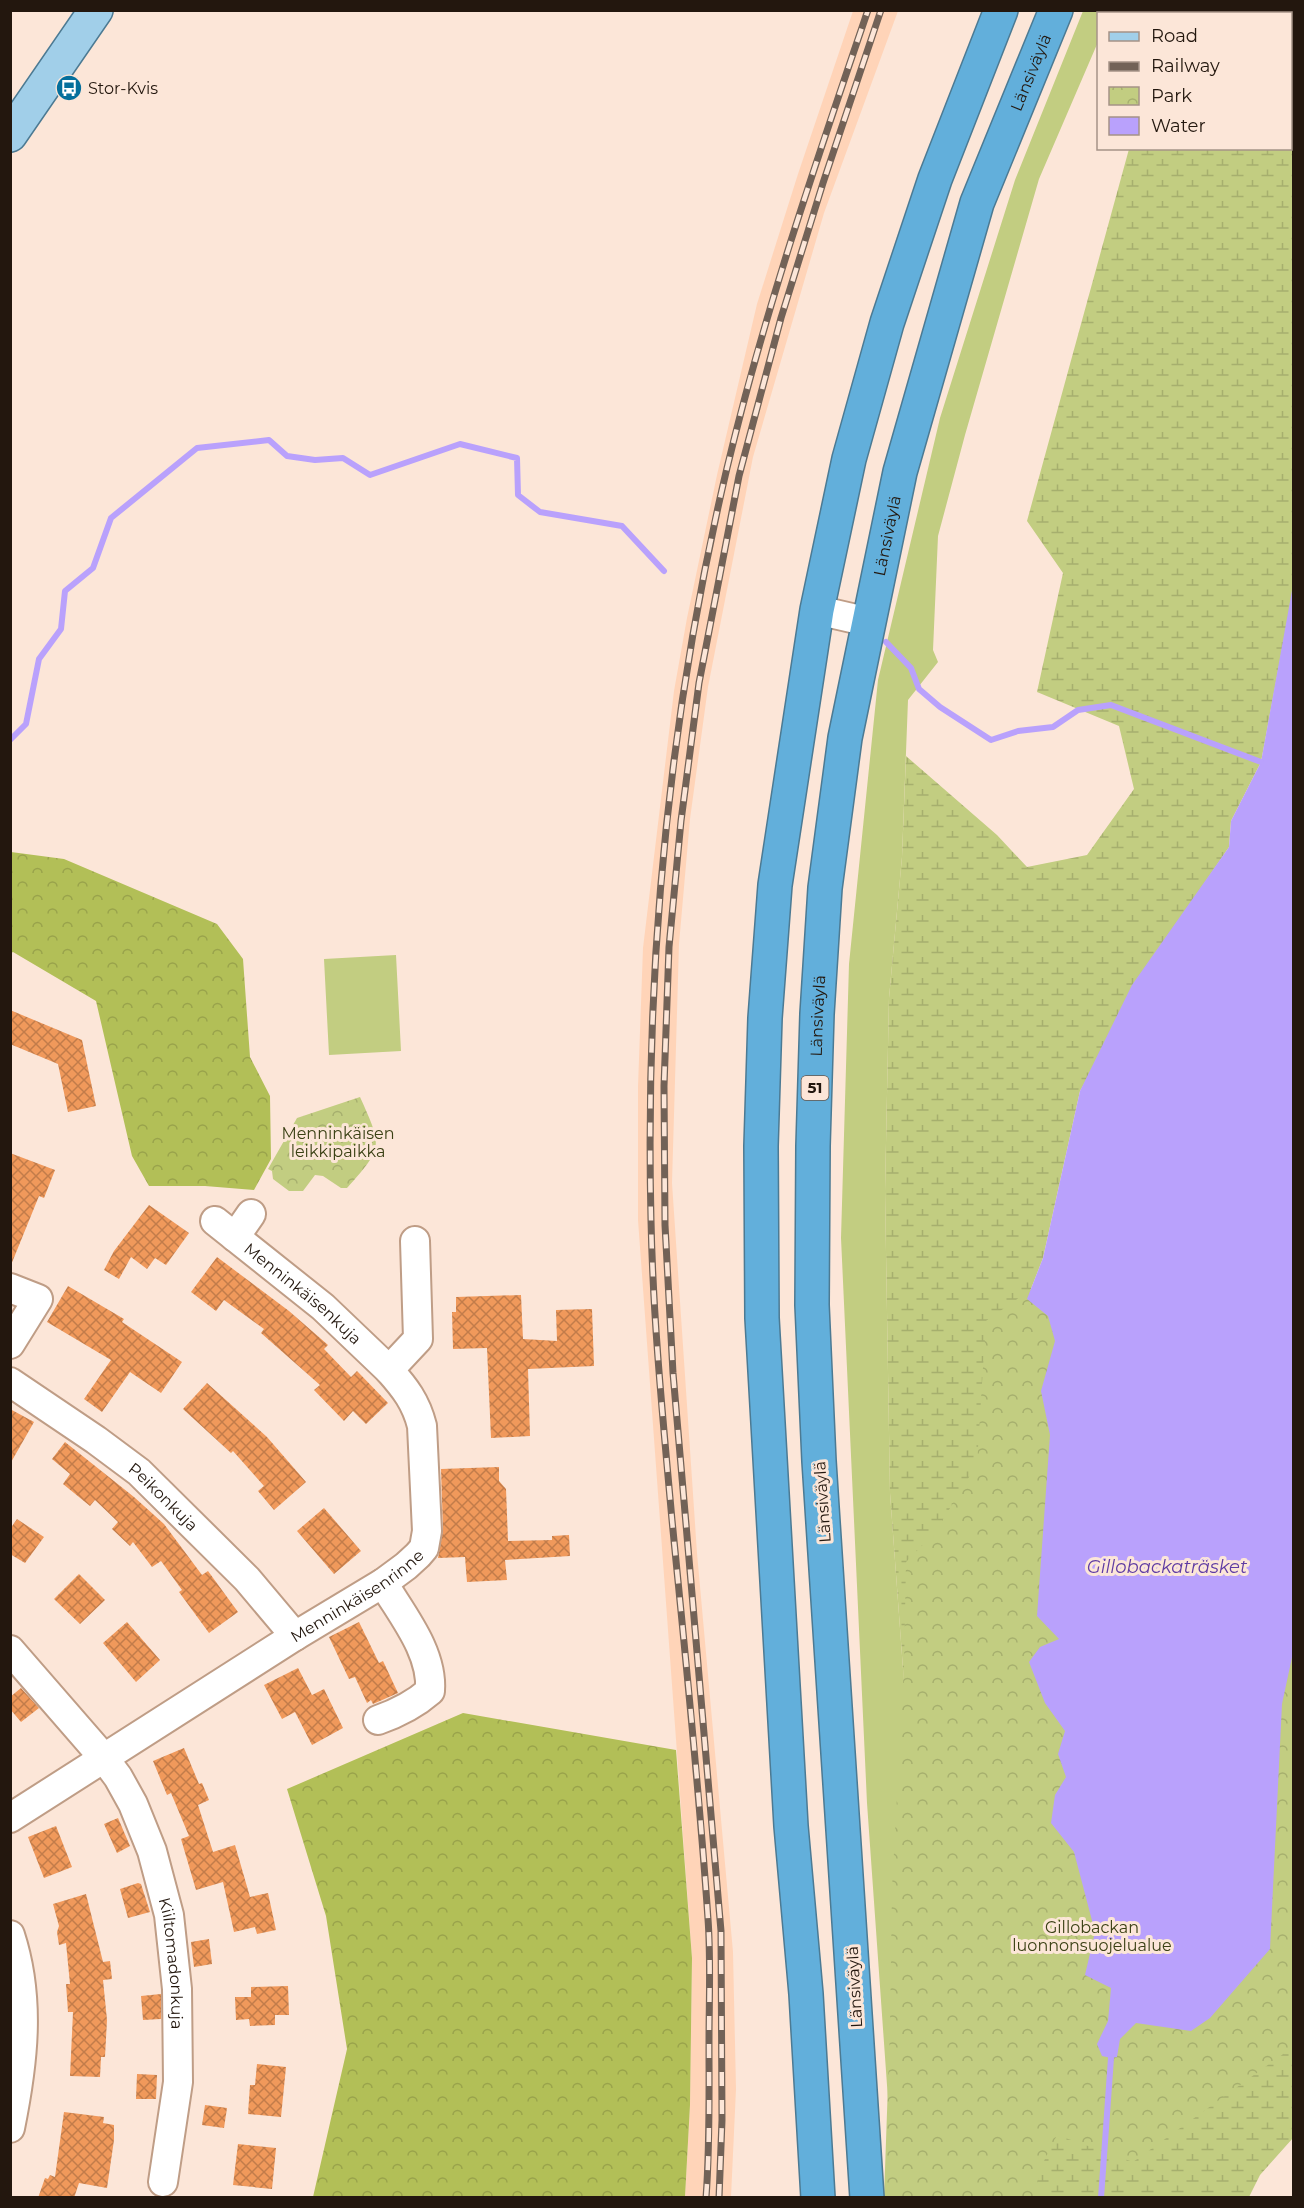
<svg xmlns="http://www.w3.org/2000/svg" width="1304" height="2208" viewBox="0 0 1304 2208" font-family="Montserrat,sans-serif">
<defs>
<pattern id="forest-crowns" width="20" height="18" patternUnits="userSpaceOnUse" patternTransform="scale(1.5)"><rect width="20" height="18" fill="#b2bf57"/><path d="M2 6a3 3 0 1 1 6 0M12 15a3 3 0 1 1 6 0" fill="none" stroke="#99a34b"/></pattern>
<pattern id="wetland-marsh" width="20" height="14" patternUnits="userSpaceOnUse" patternTransform="scale(1.5)"><rect width="20" height="14" fill="#c2cd81"/><path d="M1 5h8M5 5V1M11 12h8M15 12V8" fill="none" stroke="#a6af6e"/></pattern>
<pattern id="park-crowns" width="20" height="18" patternUnits="userSpaceOnUse" patternTransform="scale(1.5)"><rect width="20" height="18" fill="#c2cd81"/><path d="M2 6a3 3 0 1 1 6 0M12 15a3 3 0 1 1 6 0" fill="none" stroke="#a6af6e"/></pattern>
<pattern id="building-cross-hatch" width="8" height="8" patternUnits="userSpaceOnUse" patternTransform="scale(1.5)"><rect width="8" height="8" fill="#f0995b"/><path d="M0 0l8 8M0 8l8-8" fill="none" stroke="#c27c4a"/></pattern>
</defs>
<rect width="100%" height="100%" fill="#fce6d8"/>
<path fill="#ffd4b8" d="M853 11H898L824 213 753 457 708 687 690 819 679 944 672 1183 697 1553 733 1952 736 2089 731 2197 685 2198 690 2105 692 1958 638 1220V1087L643 948 674 691 687 618 717 475 757 304 798 174Z"/>
<path fill="#c2cd81" d="M1083 11H1126L1124 13 1098 14V42L1039 179 965 435 938 536 933 650 938 662 908 700 902 857 889 998 885 1191 890 1493 911 1777 895 2198 867 1803 841 1238 849 964 878 680 940 418 1015 180Z
M396 955 401 1051 329 1055 324 959Z"/>
<path fill="url(#forest-crowns)" d="M11 852 64 859 217 924 243 959 250 1057 270 1096 271 1159 254 1190 205 1186H149L132 1156 96 1001 13 952 11 953Z
M463 1713 676 1750 692 1958 690 2105 685 2197H313L347 2049 326 1916 287 1789Z"/>
<path fill="url(#wetland-marsh)" d="M1126 10 1293 11 1294 585 1261 762 1231 821 1229 847 1191 903 1080 1091 1043 1258 1027 1299 1293 1648V2138L1260 2175 1249 2197H928L911 1777 890 1493 885 1191 889 998 902 857 906 756 997 835 1027 867 1087 855 1134 789 1119 726 1037 692 1063 573 1027 521 1129 149 1290 148V14L1124 13Z"/>
<path fill="url(#park-crowns)" d="M360 1097C382 1146 384 1147 347 1188H341L323 1176 315 1175 303 1191H289L273 1179 272 1171 268 1169 297 1118Z
M1293 1105V2047L1133 2162 1057 2135 1041 2167 1034 2197 884 2198 890 2027 892 1889 904 1666 906 1562 936 1531 977 1464 985 1335 983 1323Z"/>
<path fill="#b9a1fc" d="M1293 585 1294 1648 1282 1704 1270 1949 1210 2018 1191 2031 1136 2023 1120 2039 1117 2057 1111 2058 1102 2056 1097 2044 1108 2021 1111 1988 1085 1975 1095 1932 1074 1852 1051 1823 1055 1795 1066 1777 1058 1754 1065 1731 1045 1703 1029 1662 1040 1647 1059 1639 1037 1616 1050 1435 1041 1391 1055 1341 1048 1316 1027 1299 1043 1258 1080 1091 1132 985 1229 847 1231 821 1261 762Z"/>
<g fill="none" stroke-linecap="round" stroke-linejoin="round">
<path stroke="#b9a1fc" stroke-width="6" d="M886 642 911 668 919 689 940 707 991 740 1018 731 1053 727 1078 710 1111 705 1261 762
M10 740 26 724 39 659 61 629 65 591 93 568 111 518 197 448 269 440 287 456 315 460 343 458 370 475 460 444 517 458 518 495 540 512 622 526 664 571
M1101 2198 1111 2058"/>
</g>
<path fill="url(#building-cross-hatch)" d="M10 1010 82 1040 96 1106 68 1112 58 1064 10 1044Z
M10 1153 55 1170 44 1198 39 1196 11 1265Z
M149 1205 189 1233 166 1265 155 1258 147 1269 131 1257 119 1279 104 1270 114 1251Z
M217 1257 289 1311 328 1345 324 1349 351 1377 357 1371 388 1403 366 1424 353 1411 344 1421 314 1390 320 1385 261 1333 264 1329 224 1300 216 1311 191 1292Z
M68 1286 124 1319 122 1322 182 1362 161 1393 130 1372 102 1412 84 1399 111 1360 47 1322Z
M521 1295 523 1339 557 1341 556 1310 592 1309 594 1366 528 1369 530 1436 491 1438 487 1348 453 1349 452 1312H456V1297Z
M207 1383 267 1437 306 1482 274 1510 258 1491 264 1486 233 1451 231 1453 183 1409Z
M10 1409 34 1422 10 1464Z
M65 1442 134 1497 164 1524 202 1575 208 1571 238 1612 209 1633 179 1592 182 1590 161 1561 152 1567 133 1542 130 1546 112 1529 118 1522 95 1500 90 1506 63 1484 70 1474 52 1459Z
M499 1467V1481L506 1489 508 1541 552 1540V1536L569 1535 570 1556 505 1560 507 1580 467 1582 465 1557 438 1558 443 1530 441 1469Z
M324 1508 361 1551 334 1574 297 1531Z
M17 1519 44 1537 25 1563 10 1554V1529Z
M79 1574 105 1600 80 1624 54 1599Z
M127 1622 160 1660 136 1682 103 1643Z
M359 1622 379 1663 383 1661 398 1693 373 1704 371 1700 367 1703 355 1677 349 1679 329 1637Z
M298 1668 312 1695 324 1689 343 1728 312 1745 295 1712 282 1719 264 1685Z
M21 1688 39 1708 21 1722 10 1709V1697Z
M184 1748 199 1784 202 1783 209 1800 198 1805 213 1852 235 1845 250 1897 268 1893 276 1930 257 1934 255 1927 234 1932 223 1882 196 1890 181 1839 189 1836 171 1793 167 1795 153 1761Z
M118 1818 130 1846 117 1853 104 1824Z
M56 1826 72 1867 44 1878 28 1837Z
M138 1883 141 1884 150 1912 128 1918 120 1889Z
M86 1894 103 1962 110 1961 112 1979 103 1980 107 2020 105 2057H101L100 2077 70 2076 73 2012H68L66 1984H70L66 1943 59 1945 57 1932 59 1926 53 1904Z
M209 1939 212 1964 194 1967 191 1942Z
M288 1986 289 2015H275V2025L250 2026 249 2019 236 2020 235 1997H251V1987Z
M161 1994V2019L143 2020 141 1996Z
M257 2064 286 2067 281 2117 248 2114 250 2085H255Z
M137 2074 157 2075 156 2099H136Z
M205 2105 227 2108 224 2128 202 2125Z
M64 2112 104 2117 103 2123 114 2125V2140L107 2188 79 2183 74 2198H38L45 2178 48 2179 50 2175 55 2177Z
M238 2144 276 2148 272 2189 233 2185Z"/>
<g fill="none" stroke-linecap="round" stroke-linejoin="round">
<g stroke="#bf9d86" stroke-width="32">
<g id="minor">
<path d="M817 610 869 622"/>
<path id="s1" d="M215 1221 323 1307 389 1370"/>
<path d="M235 1237 251 1214"/>
<path d="M10 1288 38 1299 10 1344"/>
<path id="s2" d="M10 1382 96 1440 139 1472 247 1579 295 1636"/>
<path id="s3" d="M10 1650 103 1757 118 1777 133 1804 152 1851 169 1915 177 1989 178 2082 163 2182"/>
<path d="M378 1720C398 1713 414 1705 430 1691 433 1652 402 1615 383 1583"/>
<path id="s4" d="M10 1818 295 1636 383 1583 406 1566 418 1555 424 1548 427 1531 422 1426C416 1402 405 1388 389 1370L418 1339 415 1241"/>
<path d="M10 1935C31 1999 23 2064 10 2128"/>
</g>
</g>
<g stroke="#4c7a93" stroke-width="36">
<path id="major" d="M10 135 96 10"/>
</g>
<g stroke="#4c7a93" stroke-width="36">
<g id="highway">
<path d="M818 2198 806 1994 791 1826 762 1318 761 1146 765 1018 775 885 817 610 849 459 887 323 935 179 1001 10"/>
<path id="s5" d="M867 2198 819 1461 812 1305 813 1146 817 1014 825 888 845 738 900 472 977 203 1056 10"/>
</g>
</g>
<use href="#minor" stroke="#fff" stroke-width="28"/>
<use href="#major" stroke="#a1cfe9" stroke-width="33"/>
<use href="#highway" stroke="#62afdb" stroke-width="33"/>
<g stroke="#726257" stroke-width="7">
<path id="rail" d="M706 2198C710 2146 709 2094 709 2042 709 2001 711 1960 708 1919 699 1786 685 1653 672 1520 663 1420 653 1320 651 1220 645 968 669 713 727 468 764 313 816 162 868 10
M719 2198 722 2120 721 1931 673 1373 665 1225 664 1086 669 947 681 821 699 683 739 476 781 318 823 183 881 10"/>
</g>
<use href="#rail" stroke="#fce6d8" stroke-width="4.5" stroke-dasharray="14" stroke-linecap="butt"/>
</g>
<defs>
<g id="bus-disc" transform="scale(1.35)"><circle r="9.5" fill="#056f9c" stroke="#fce6d8"/><path d="M-5-6H5V4H4V6H2V4H-2V6H-4V4H-5ZM-3.5-4V0h7V-4ZM-3.5 1.2v1.5H-2V1.2ZM2 1.2v1.5H3.5V1.2Z" fill="#fff"/></g>
</defs>
<g fill-rule="evenodd">
<use href="#bus-disc" x="69" y="88"/>
</g>
<g text-anchor="middle" stroke-width="6" stroke-linejoin="round" paint-order="stroke">
<rect fill="#fce6d8" stroke="#64554b" stroke-width="1.5" x="801.5" y="1076" width="27" height="24" rx="4.5"/>
<g font-size="15" font-weight="bold" fill="#23170e">
<text x="815" y="1093">51</text>
</g>
<g font-size="16" fill="#23170e" stroke="#fce6d8">
<text dy="6" stroke="none"><textPath href="#s5" startOffset="2156">Länsiväylä</textPath></text>
<text dy="6" stroke="none"><textPath href="#s5" startOffset="1670">Länsiväylä</textPath></text>
<text dy="6" stroke="none"><textPath href="#s5" startOffset="1184">Länsiväylä</textPath></text>
<text dy="6" stroke="none"><textPath href="#s1" startOffset="114">Menninkäisenkuja</textPath></text>
<text dy="6" stroke="none"><textPath href="#s2" startOffset="192">Peikonkuja</textPath></text>
<text transform="translate(822 1502) rotate(-94)" y="6">Länsiväylä</text>
<text dy="6" stroke="none"><textPath href="#s4" startOffset="412">Menninkäisenrinne</textPath></text>
<text dy="6" stroke="none"><textPath href="#s3" startOffset="363">Kiiltomadonkuja</textPath></text>
<text transform="translate(854 1987) rotate(-93)" y="6">Länsiväylä</text>
</g>
<g font-size="16" fill="#23170e" stroke="#fce6d8" text-anchor="start">
<text x="88" y="94">Stor-Kvis</text>
</g>
<g font-size="16" fill="#3a4014" stroke="#fce6d8">
<text x="338" y="1139">Menninkäisen<tspan x="338" dy="18">leikkipaikka</tspan></text>
<text x="1092" y="1933">Gillobackan<tspan x="1092" dy="18">luonnonsuojelualue</tspan></text>
</g>
<g font-size="18" font-style="italic" fill="#5f3ba3" stroke="#fce6d8">
<text x="1167" y="1573">Gillobackaträsket</text>
</g>
</g>
<rect width="1304" height="2208" fill="none" stroke="#23170e" stroke-width="24"/>
<rect x="1097" y="12" width="195" height="138" fill="#fce6d8" stroke="#a59387" stroke-width="1.5"/>
<rect x="1109" y="32" width="30" height="9" fill="#a1cfe9" stroke="#a59387" stroke-width="1.5"/>
<text x="1151" y="42" font-size="18" fill="#23170e">Road</text>
<rect x="1109" y="62" width="30" height="9" fill="#726257" stroke="#a59387" stroke-width="1.5"/>
<text x="1151" y="72" font-size="18" fill="#23170e">Railway</text>
<rect x="1109" y="87" width="30" height="18" fill="url(#park-crowns)" stroke="#a59387" stroke-width="1.5"/>
<text x="1151" y="102" font-size="18" fill="#23170e">Park</text>
<rect x="1109" y="117" width="30" height="18" fill="#b9a1fc" stroke="#a59387" stroke-width="1.5"/>
<text x="1151" y="132" font-size="18" fill="#23170e">Water</text>
</svg>
